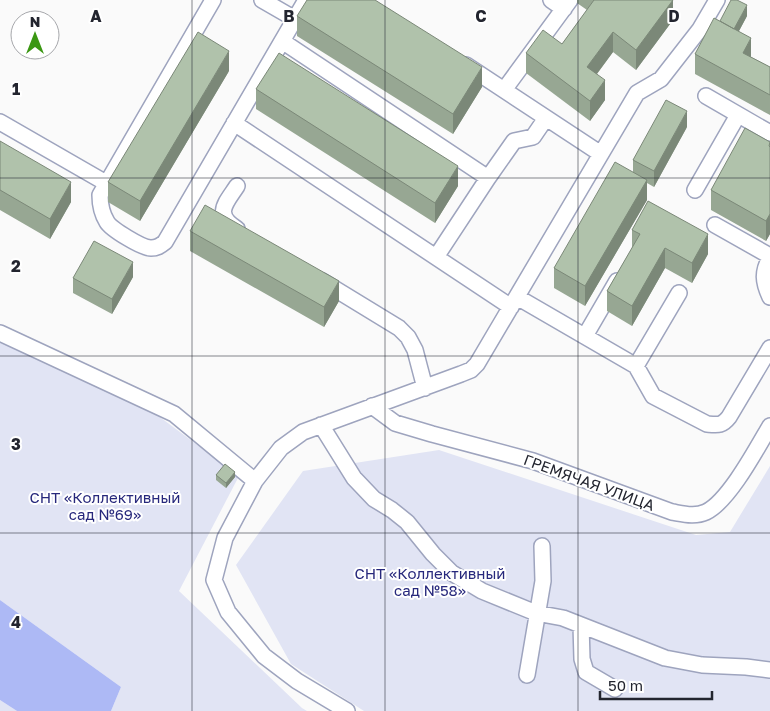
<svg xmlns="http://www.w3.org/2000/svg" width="770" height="711" viewBox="0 0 770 711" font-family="'Golos Text',sans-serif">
<rect width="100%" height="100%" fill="#fafafa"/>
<path fill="#e1e4f4" d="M0 339 149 409 239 476 179 591 302 708 307 711H111L121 687 0 600Z
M439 450 696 535 730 532 770 466V711H364L291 664 236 565 303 471Z
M0 700 17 711H0Z"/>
<path fill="#adb9f5" d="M0 600 121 687 111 711H17L0 700Z"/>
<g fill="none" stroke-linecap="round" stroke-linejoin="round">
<g stroke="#9ea4be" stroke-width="18">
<path id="minor" d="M213 0 100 195C100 204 102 214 107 222 111 229 142 248 151 248 157 248 160 246 165 242L306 0
M262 0 295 19
M551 0 564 9
M282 41 488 178 514 141 533 137 546 118
M466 65 601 154
M504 90 570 0
M706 96 770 133
M0 122 106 183
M234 123 511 307
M695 190 738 115
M715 225 770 256
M237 229C213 214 226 203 237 186
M436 257 488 178
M770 258C762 272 763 282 770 297
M322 281 399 328 408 337 415 350 425 388
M517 297 636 366 653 396 707 424C718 425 722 426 729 417L770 348
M0 333 174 414 255 481
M585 336 617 281
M636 366 679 293
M372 406 395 423 432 434 533 461 672 512C684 514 695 517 706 512 729 501 757 448 770 426
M321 425 354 478 374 499 392 510 407 522 433 554 452 573 482 591 536 613 563 618 665 658 702 665 746 667 770 670
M581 625 582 659 586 672 615 689
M527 675 543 581 542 546
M347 711 297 681 264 656 228 612 214 580 225 538 255 481 281 448 303 432 461 374 471 370 477 364 637 93 661 79 700 29 717 0"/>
</g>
<use href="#minor" stroke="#fff" stroke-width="15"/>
</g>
<path fill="#97a793" d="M577 0H673V20L636 70 613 52 597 74 605 100 590 121 526 73V53L562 44 587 10 577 3Z
M297 16 482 87 453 134 297 36Z
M747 16 739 31 751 57 770 67V115L695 74V54L720 21Z
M229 71 140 221 108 202V182Z
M256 89 458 186 435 223 256 109Z
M687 127 654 187 647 183V200L585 306 554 288V268L633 172V160Z
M0 141 71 202 50 239 0 210Z
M770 142V234L766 241 711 210V190Z
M632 230 708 254 692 283 665 268 632 326 607 311V291L632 248Z
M190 231 339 301 324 327 190 251Z
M133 277 112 314 73 293V278Z
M216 475 235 477 226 488 216 480Z"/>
<path fill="#7b8878" d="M673 0V20L636 70V50Z
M747 5V16L733 42V31Z
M613 32V52L587 87V67Z
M751 38V58L743 53Z
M229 51V71L140 221V201Z
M482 67V87L453 134V114Z
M605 80V100L590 121V101Z
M687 111V127L654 187V171Z
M458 166V186L435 223V203Z
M647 180V200L585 306V286Z
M71 182V202L50 239V219Z
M770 214V234L766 241V221Z
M708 234V254L692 283V263Z
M665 248V268L632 326V306Z
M133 262V277L112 314V299Z
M339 281V301L324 327V307Z
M235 472V477L226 488V483Z"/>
<path fill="#b0c2ab" stroke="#7b8878" d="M307 0H375L482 67 453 114 297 16Z
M594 0H673L636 50 613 32 587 67 605 80 590 101 526 53 543 30 562 44Z
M731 0H737L747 5 734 29 720 21Z
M714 18 751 38 743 53 770 67V95L695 54Z
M198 32 229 51 140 201 108 182Z
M279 53 458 166 435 203 256 89Z
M666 100 687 111 654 171 633 160Z
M745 128 770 142 769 146 770 147V214L766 221 711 190Z
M0 141 71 182 50 219 0 190Z
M615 162 647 180 585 286 554 268Z
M648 201 708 234 692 263 665 248 632 306 607 291 640 234 632 230Z
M205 205 339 281 324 307 190 231Z
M94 241 133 262 112 299 73 278Z
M225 464 235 472 226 483 216 475Z"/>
<path fill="none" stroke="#23252f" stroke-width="1" stroke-opacity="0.55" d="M192 0V711M385 0V711M578 0V711M0 178H770M0 356H770M0 533H770"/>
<g text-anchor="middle" stroke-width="4" stroke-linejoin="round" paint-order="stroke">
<g font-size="15" fill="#23252f" stroke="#fff">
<text transform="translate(589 483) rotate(20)" y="5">ГРЕМЯЧАЯ УЛИЦА</text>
</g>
<g font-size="15" fill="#27287c" stroke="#fff">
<text x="105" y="503">СНТ «Коллективный<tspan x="105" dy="17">сад №69»</tspan></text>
<text x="430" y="579">СНТ «Коллективный<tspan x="430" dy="17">сад №58»</tspan></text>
</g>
</g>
<g font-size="16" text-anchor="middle" font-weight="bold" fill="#23252f" stroke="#fff" stroke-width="4" stroke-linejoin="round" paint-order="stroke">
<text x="96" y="22">A</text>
<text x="289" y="22">B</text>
<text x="481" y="22">C</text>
<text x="674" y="22">D</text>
<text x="16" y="95">1</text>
<text x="16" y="272">2</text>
<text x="16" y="450">3</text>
<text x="16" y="628">4</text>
</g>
<g transform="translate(35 35)"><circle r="24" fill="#ffffff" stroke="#a7a8ac"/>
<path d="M0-4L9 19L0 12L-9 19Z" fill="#3b9713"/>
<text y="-8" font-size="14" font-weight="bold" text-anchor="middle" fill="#23252f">N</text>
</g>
<path d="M600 691v8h112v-8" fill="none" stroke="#23252f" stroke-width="2.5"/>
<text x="608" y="691" font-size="15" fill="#23252f" stroke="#ffffff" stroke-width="4" paint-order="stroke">50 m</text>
</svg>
